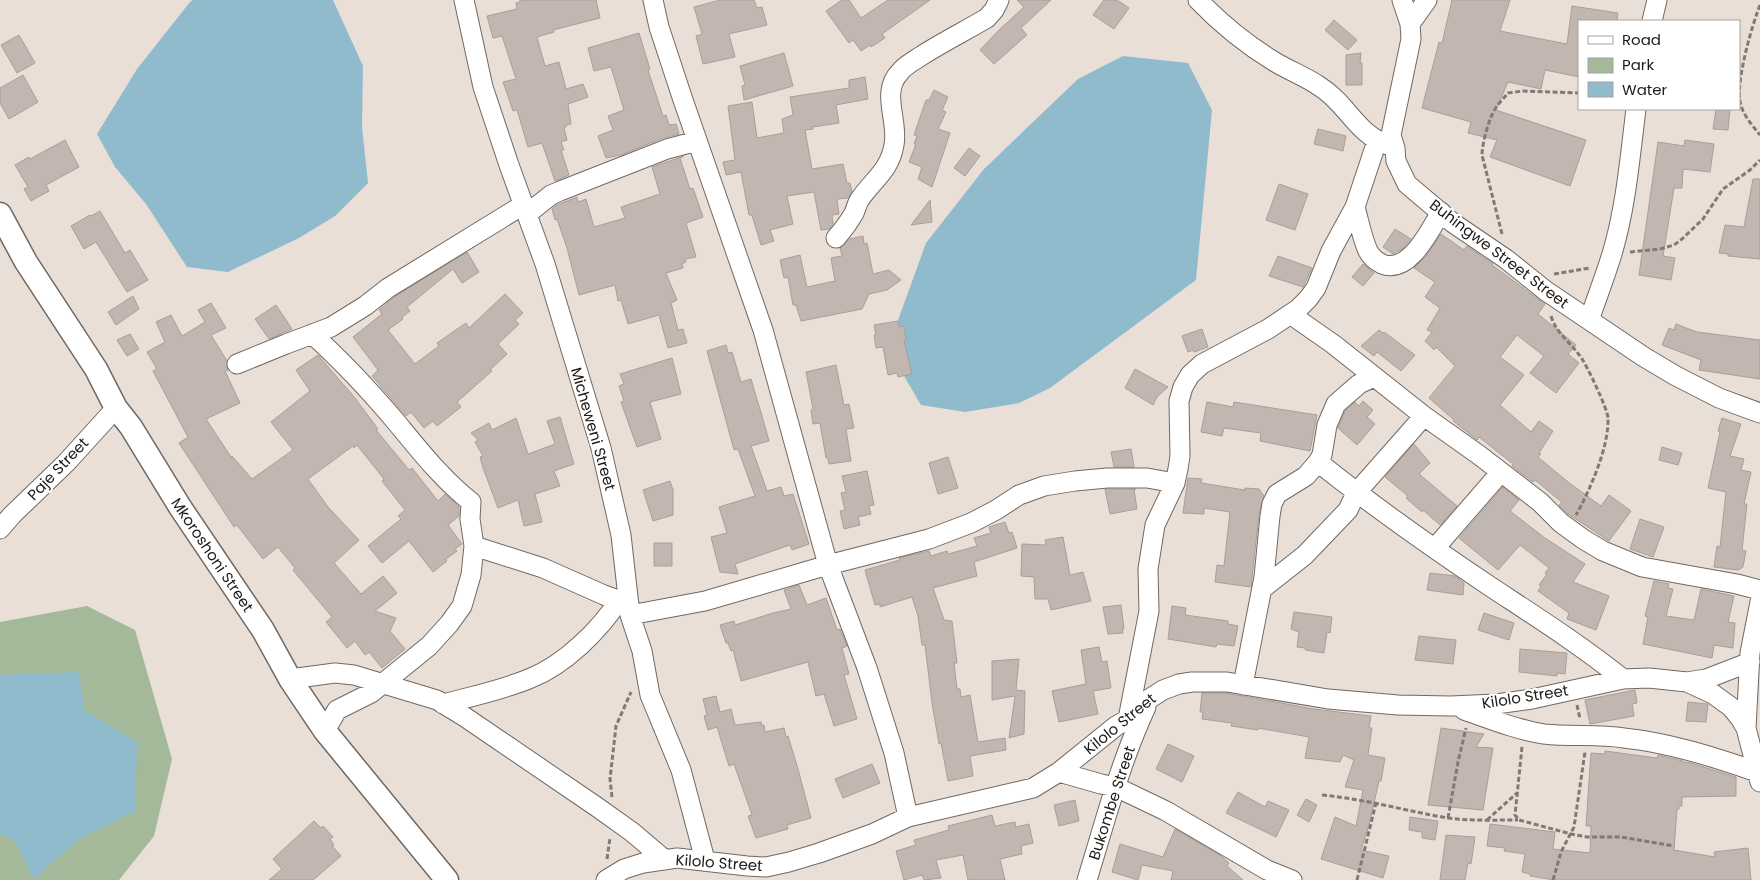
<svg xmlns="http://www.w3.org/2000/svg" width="1760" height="880" viewBox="0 0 1760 880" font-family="Poppins,sans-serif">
<rect width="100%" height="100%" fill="#e9dfd7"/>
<path fill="#a3b999" d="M87 606 135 630 172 759 154 836 119 880H0V622Z"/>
<path fill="#8fbbcd" d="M193 0H333L363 66 362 127 368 183 335 216 299 238 228 272 187 267 146 204 115 167 97 134 137 69 190 2Z
M1123 56 1188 63 1212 110 1196 280 1050 388 1019 403 965 412 921 405 900 369 893 334 926 243 984 169 1078 79Z
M79 672 84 710 137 742 135 811 78 840 34 879 15 841 0 834V675Z"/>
<path fill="#c1b6b0" stroke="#a99f99" d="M520 0H596L600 18 553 30 554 32 537 37 545 66 559 62 566 89 583 84 588 97 568 104 571 124 566 125V127L564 128 567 140 561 142 564 150H561L569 175 555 181 542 143 528 147 517 110 513 111 503 82 516 79 502 36 493 38 487 16 517 9 516 3 520 2Z
M720 0H754L757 8 762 7 767 25 729 34 735 57 703 64 696 36 702 34 694 7Z
M842 0H849L861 18 888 0H930L882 34 885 38 871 47 870 45 861 51 853 40 849 43 826 11Z
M1017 0H1051L1021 28 1027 35 994 64 980 50 998 31 1024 7Z
M1104 0H1117L1129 8 1114 29 1093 15Z
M1452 0H1510L1500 31 1567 44 1572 6 1618 13 1617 21H1579V77L1545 70 1541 89 1508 82 1496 110 1586 140 1570 186 1490 157 1497 140 1468 133 1471 122 1422 108 1439 42 1442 43Z
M1334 20 1357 40 1348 50 1325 30Z
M639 33 650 69 648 70 663 116 666 115 669 125 676 124 679 134 663 138 621 155 606 158 598 136 613 130 608 116 624 110 611 67 594 71 588 48Z
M19 35 35 63 17 73 1 45Z
M784 53 793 86 744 100 742 86 745 85 740 66Z
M1361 53 1360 63H1362V85H1346V55Z
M23 75 38 102 9 119 0 103V88Z
M865 77 868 99 836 105 839 123 813 127V129L805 130 812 169 843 164 847 183H850L852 192 848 198 837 199 839 214 832 215 833 224 829 229 821 230 814 192 787 196 793 224 770 230 774 241 761 245 752 215H749L741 172 726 175 723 162 735 160 728 106 752 102 757 138 784 133 782 119 793 115 790 97 849 88V80Z
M934 90 948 97 942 110 946 112 938 129 950 133 932 187 918 179 922 167 909 162 916 144H914L917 136 914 135 926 100H929Z
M1716 109H1730L1728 130 1713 129Z
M1318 129 1346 136 1343 151 1314 144Z
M65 140 79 167 46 185 49 191 31 201 24 189 28 187 15 165 29 157 30 159Z
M1685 140 1714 144 1710 172 1683 169 1682 188H1674L1663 256 1675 258 1671 280 1639 275 1658 142 1684 146Z
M969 148 980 156 965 176 954 168Z
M684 156 680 158 690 189 693 188 703 217 686 223 696 257 685 259 686 262 682 264 683 268 666 273 677 300 671 303 678 330 683 329 687 343 668 348 659 315 628 324 621 300 618 301 615 285 579 295 567 248 557 219 555 220 552 209 557 205 577 197 578 202 586 199 594 227 625 218 621 207 660 194 652 167Z
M1753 179H1760V259L1728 256V254L1719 253 1725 225 1744 227Z
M1279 184 1308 194 1295 230 1266 220Z
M930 200 932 222 911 225Z
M100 211 125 253 130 250 148 280 127 292 96 242 84 249 71 226 90 215 91 216Z
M1395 229 1411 239 1402 249 1393 254 1383 247Z
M1441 234 1464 250 1467 246 1493 264 1492 265 1545 304 1538 314 1576 345 1568 354 1579 363 1556 393 1530 373 1544 356 1517 335 1500 357 1524 375 1500 405 1531 432 1539 421 1553 431 1539 453 1541 454 1538 457 1568 482 1601 506 1609 495 1631 511 1609 541 1568 514 1559 505 1562 502 1558 499 1535 480 1533 482 1512 466 1513 464 1479 437 1477 440 1471 435 1453 421 1454 420 1429 398 1455 366 1436 347 1434 350 1425 341 1432 332 1427 330 1440 308 1425 297 1435 282 1414 268 1426 256Z
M863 236 864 244 867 243 873 274 889 270 901 280 887 290 869 294 862 309 801 321 796 305H793L788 277 784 278 780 260 800 255 807 287 835 281 831 258 842 256 840 248 850 239Z
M467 252 479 272 462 283 453 269 407 307 410 311 402 317 403 319 388 330 415 364 439 346 437 343 450 334 466 323 469 328 505 294 523 313 515 320 519 324 498 344 507 354 490 370 492 371 457 402 461 407 437 426 433 421 424 428 411 412 406 416 372 376 378 370 353 337 382 314 379 310 394 297Z
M1278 256 1312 268 1303 287 1269 276Z
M1363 264 1374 273 1363 286 1352 277Z
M133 296 139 309 116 325 108 312Z
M211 303 226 328 211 335 227 361 228 370 225 371 240 403 206 419 231 457 232 456 252 479 293 450 271 422 310 391 296 370 318 355 355 398 378 429 376 430 405 465 409 470 412 468 438 501 445 494 459 507V516L448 525 462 544 455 549 457 551 445 560 447 561 433 572 409 541 382 563 368 546 401 519 398 516 405 510 382 481 384 479 357 445 354 448 353 446 308 479 328 507 359 540 334 563 361 594 383 576 397 593 375 611 396 618 390 631 405 649 382 668 369 652 365 655 355 641 347 648 326 622 332 617 293 570 295 568 278 547 263 559 237 525 234 527 179 443 188 437 153 371 157 369 147 352 165 342 156 322 171 315 182 336 205 322 198 310Z
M276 305 292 329 269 339 255 319Z
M898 321 899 327 904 326 906 340 904 341 912 374 898 377 897 373 888 375 883 347 876 348 874 335H876L874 325Z
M1676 324 1697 332 1760 340V379L1699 370 1701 360 1662 345 1669 328 1674 330Z
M1202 329 1208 347 1194 352 1193 350 1188 352 1182 336Z
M1379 330 1383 333 1384 332 1415 355 1401 371 1377 352 1374 356 1361 346Z
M130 334 139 349 127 356 117 340Z
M726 345 728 353 732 352 741 382 751 379 762 416 769 441 751 446 767 491 781 487 784 496 793 494 809 544 792 550 790 545 735 564 738 574 720 572 711 537 727 533 719 507 755 496 738 449 734 450 707 351Z
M672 358 681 394 650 402 661 439 637 447 621 402 624 401 619 386 624 384 620 374Z
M836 365 844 405 849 404 854 428 846 429 851 461 829 464 828 458H826L820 423 813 424 811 410 813 409 806 372Z
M1135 369 1168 387 1157 397 1153 405 1125 388Z
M1363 401 1373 410 1367 417 1375 424 1357 445 1338 428 1345 411 1355 402 1359 406Z
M1207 402 1233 407 1234 402 1317 415 1310 451 1260 441 1261 433 1224 428 1222 436 1201 432Z
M560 417 574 464 554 471 560 486 535 494 542 522 524 526 518 500 498 508 483 468 480 457 483 456 475 442 478 440 471 433 489 423 492 430 516 418 528 454 555 444 547 421Z
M1722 418 1741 424 1730 456 1744 459 1741 470 1751 472 1744 504H1747L1742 550 1746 551 1743 567 1738 570 1714 567 1717 546 1720 547 1726 492 1708 488 1720 432 1718 431Z
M1414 444 1430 463 1419 474 1457 506 1440 525 1423 510 1422 512 1406 498 1408 496 1385 477Z
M1662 447 1682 453 1678 465 1659 460Z
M1131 449 1134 467H1114L1111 452Z
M948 457 958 488 938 494 929 463Z
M867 471 874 505 869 506 871 514 858 517 860 525 844 529 840 511 845 510 841 493 846 492 842 476Z
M1188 478 1202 479 1201 483 1245 490V488L1259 489 1264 496 1259 514 1251 587 1215 582 1217 565 1224 566 1230 512 1204 508V514L1183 513Z
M670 481 673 490V515L653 521 643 490Z
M1503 487 1519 500 1510 511 1545 538 1585 564 1573 582 1609 596 1596 630 1567 619 1569 613 1538 591 1541 587 1539 585 1547 574 1545 573 1549 568 1520 545 1498 570 1459 538Z
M1105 489H1136L1134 490 1137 509 1110 514Z
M1640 519 1664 527 1653 557 1630 549Z
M1005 522 1009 533 1012 532 1017 548 974 562 977 576 933 588 944 620 952 621 957 663H954L957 689H960L961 697 970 695 978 742 1005 738 1006 750 970 756 973 776 948 781 941 743 939 744 932 703 925 645H922L918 616 912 597 880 607V604L875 605 865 570 900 560 899 558 929 551 931 556 947 551 948 554 977 546 974 538 991 533 989 527Z
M1063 537 1070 575 1083 572 1091 601 1051 610 1048 599H1035L1034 577 1021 576 1022 544 1046 545 1045 540Z
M654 543H672V566H654Z
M1430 573 1455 576 1464 583 1463 595 1427 590Z
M1654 581 1669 584 1668 588 1673 589 1666 616 1694 620 1701 589 1734 596 1728 622 1735 623 1733 648 1714 645 1712 658 1643 644 1648 617 1645 616Z
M799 585 807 605 826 598 837 630 840 629 847 646 842 648 849 674 844 675 857 719 834 726 824 694 816 696 808 662 741 681 733 650 731 651 728 643H726L720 625 734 621 735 625 773 613 791 609 784 590Z
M1121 605 1124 629H1122L1123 633 1108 634 1103 607Z
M1172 606 1186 608 1185 615 1228 621V624L1238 626 1234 646 1217 644 1216 647 1168 639Z
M1294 612 1332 617 1330 633 1327 632 1324 653 1305 650V648L1297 647 1299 632 1291 629Z
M1484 613 1514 623 1509 640 1478 630Z
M1419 636 1456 640 1453 664 1415 660Z
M1099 647 1102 662 1107 661 1111 688 1093 691 1098 714 1059 722 1052 691 1086 684 1081 650Z
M1520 649 1567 653 1565 674 1557 673V676L1519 672Z
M1019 659 1016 690 1025 691 1024 734 1009 738 1015 696 992 700V661Z
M1635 690 1637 703 1632 704 1634 716 1590 724 1585 700Z
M1202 693H1226L1314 709 1371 716 1369 728H1372L1368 755 1385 758 1381 781H1379L1369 825 1361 850 1389 856 1383 878 1321 859 1335 817 1356 826 1363 790 1345 787 1354 760 1343 755 1340 762 1305 758 1309 737 1258 728V730L1231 726 1232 723 1202 719 1203 712H1200Z
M716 696 720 712 731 709 735 725 761 722 762 726 764 725 765 732 784 728 786 737 788 736 798 769 811 818 787 825 788 829 756 838 748 816 752 815 734 764 729 766 717 727 708 730 704 716 707 715 703 699Z
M1688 702 1708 704 1706 722 1686 721Z
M1441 728 1484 734 1476 747 1493 748 1483 810 1428 805Z
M1168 744 1194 756 1182 782 1156 769Z
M1605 751 1657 758 1658 755 1683 761V762L1691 763 1736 777V796L1682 797V806H1679V809H1677L1674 850 1715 857 1714 852 1748 848 1751 880H1554L1530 876V874L1522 872 1525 854 1504 851 1505 848 1487 846 1490 824 1555 832 1553 849 1590 853 1591 826H1586L1591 753 1605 754Z
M872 764 880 783 843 798 835 779Z
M1238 792 1265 807 1268 801 1289 810 1276 837 1226 813Z
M1306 799 1317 805 1309 822 1297 815Z
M1075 800 1079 821 1059 826 1054 805Z
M992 815 995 826 1015 822 1016 827 1029 824 1033 843 1021 846 1022 854 1000 859 1005 880H968L963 855 936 860 941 878 924 880 922 875 904 880 896 851 916 845 914 840 949 830 948 826Z
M1410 817 1438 821 1435 840 1422 838V832L1409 830Z
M314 821 321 828 323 826 333 837 330 839 334 845 332 846 341 856 313 880H269L282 869 273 859Z
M1175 829 1220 855 1229 863 1227 866 1243 880H1171L1173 871 1142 865 1138 880 1112 872 1120 844 1163 857Z
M1446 835 1475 837 1471 864 1468 863 1465 880H1440Z"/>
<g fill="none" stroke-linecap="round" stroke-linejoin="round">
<g stroke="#716861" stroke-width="21">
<path id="minor" d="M464 0 483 87 509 165 545 264 601 448 621 535 630 615 642 651 650 695 681 770 705 860
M653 0 659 27 682 97 763 330 828 565 867 668 894 753 908 817
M1198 0C1221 24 1247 45 1275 62 1290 71 1306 77 1319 86 1347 103 1356 134 1388 145
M1402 0 1410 24 1411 39 1391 135 1395 148 1396 161 1407 184 1453 223 1506 259 1546 291 1644 357 1676 376 1719 398 1760 413
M1652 21 1657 0
M1410 24 1427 0
M1355 207C1359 221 1362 238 1368 251 1371 257 1376 261 1382 264 1409 275 1430 230 1441 212
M527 214 551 195 560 191 667 149 697 141
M836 238C843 230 849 222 854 213 856 209 857 203 860 199 873 180 890 170 894 145 899 121 880 92 900 72 905 65 914 61 921 56 943 42 965 31 987 18L994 10 999 0
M1290 314 1333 344 1424 416 1479 455 1540 502 1561 523 1583 539 1603 551 1642 567 1737 584 1760 590
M1589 320C1597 298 1605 276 1612 254 1626 207 1630 157 1636 109
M312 334C342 361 370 391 397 423 420 451 442 479 471 502L470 519 474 546 471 575 462 606 449 624 429 646 371 693 337 710 325 731
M237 364 286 344 331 327 365 306 388 288 523 205
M1318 462C1374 507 1434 549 1494 589 1538 618 1582 646 1623 679
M0 529 12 515 66 463 116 408
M474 546 543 568 604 595 629 604
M1435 548 1501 472
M1262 589 1305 555 1348 510 1356 493 1424 416
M630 615 705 601 828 565 929 539 971 523 996 510 1019 495 1044 486 1075 481 1107 478H1147L1175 483
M290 679 335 673 354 675 437 700 465 717 597 807 632 832 665 860
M1687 682 1706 679 1750 662
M1243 685 1264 577 1270 516 1272 504 1277 494 1306 476 1318 462 1322 455 1327 425 1336 404 1359 384 1374 377
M443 704C473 696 503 690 531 678 564 665 600 630 619 600
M1464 710C1490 719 1517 730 1544 734 1571 737 1598 734 1624 738 1670 743 1714 757 1757 772
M1128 719 1149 611 1148 569 1155 525 1175 483 1178 469 1180 456 1179 401 1183 387 1190 375 1202 364 1268 329 1298 309 1308 299 1316 288 1331 251 1355 207 1377 141
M1746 728 1750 653 1760 602
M1059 772 1101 784 1116 787 1166 811 1267 870 1292 880
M606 880 624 869 643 863 677 858 747 866 766 867 789 862 819 853 872 834 908 817 1033 788 1059 772 1116 726 1128 719 1149 699 1163 690 1179 684 1192 682H1227L1328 699 1398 705 1451 706 1496 704 1532 699 1623 679 1649 678 1687 682 1713 694 1731 707 1740 718 1746 728 1760 782
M1087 880C1105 822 1120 763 1146 707"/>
</g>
<g stroke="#716861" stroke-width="25">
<path id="tertiary" d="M0 214 26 262 96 369 116 408 131 427 180 507 263 630 290 679 325 731 447 880"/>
</g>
<path stroke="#807974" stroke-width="3" stroke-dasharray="5 2.5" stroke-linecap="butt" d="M1760 5C1752 25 1736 81 1740 101 1742 114 1752 125 1760 135
M1502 234 1482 155C1482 144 1489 118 1495 109 1498 104 1504 98 1508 93L1523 91 1579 93
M1630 252 1660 249 1674 245 1682 239 1703 219 1723 189 1750 170 1760 160
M1554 274 1590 268
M1551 316C1556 333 1570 342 1580 356 1586 363 1608 410 1608 418 1609 447 1590 490 1576 515
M1577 705 1580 719
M1522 747 1515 815 1519 820 1571 834 1587 837H1621L1674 846
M1322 795C1365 799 1406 811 1448 818 1471 821 1495 820 1518 820
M612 797 610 779 616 726 631 692
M1448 818 1458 762 1466 728
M1487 820 1517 793
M607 859 610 838
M1357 880 1376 803
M1553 880 1561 852 1574 827 1585 752"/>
<use href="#minor" stroke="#fff" stroke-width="19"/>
<use href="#tertiary" stroke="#fff" stroke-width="22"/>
</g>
<g text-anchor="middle" stroke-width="4.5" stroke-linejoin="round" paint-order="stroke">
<g font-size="15" fill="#1e1a17" stroke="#fff">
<text transform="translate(1499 254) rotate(37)" y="5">Buhingwe Street Street</text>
<text transform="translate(593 429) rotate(74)" y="5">Micheweni Street</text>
<text transform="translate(58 469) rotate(-46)" y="5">Paje Street</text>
<text transform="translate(212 555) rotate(56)" y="5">Mkoroshoni Street</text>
<text transform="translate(1525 697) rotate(-9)" y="5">Kilolo Street</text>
<text transform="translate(1120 724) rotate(-39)" y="5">Kilolo Street</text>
<text transform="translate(1112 803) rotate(-72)" y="5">Bukombe Street</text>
<text transform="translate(719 863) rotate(4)" y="5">Kilolo Street</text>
</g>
</g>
<rect x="1578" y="20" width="162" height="90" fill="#ffffff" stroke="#a5a3a2"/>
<rect x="1588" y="36" width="25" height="8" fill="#ffffff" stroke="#a5a3a2"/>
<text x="1622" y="45" font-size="15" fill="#1e1a17">Road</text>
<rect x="1588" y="58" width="25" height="15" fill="#a3b999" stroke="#a5a3a2"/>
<text x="1622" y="70" font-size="15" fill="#1e1a17">Park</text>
<rect x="1588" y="82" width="25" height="15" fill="#8fbbcd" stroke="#a5a3a2"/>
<text x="1622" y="95" font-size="15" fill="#1e1a17">Water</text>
</svg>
